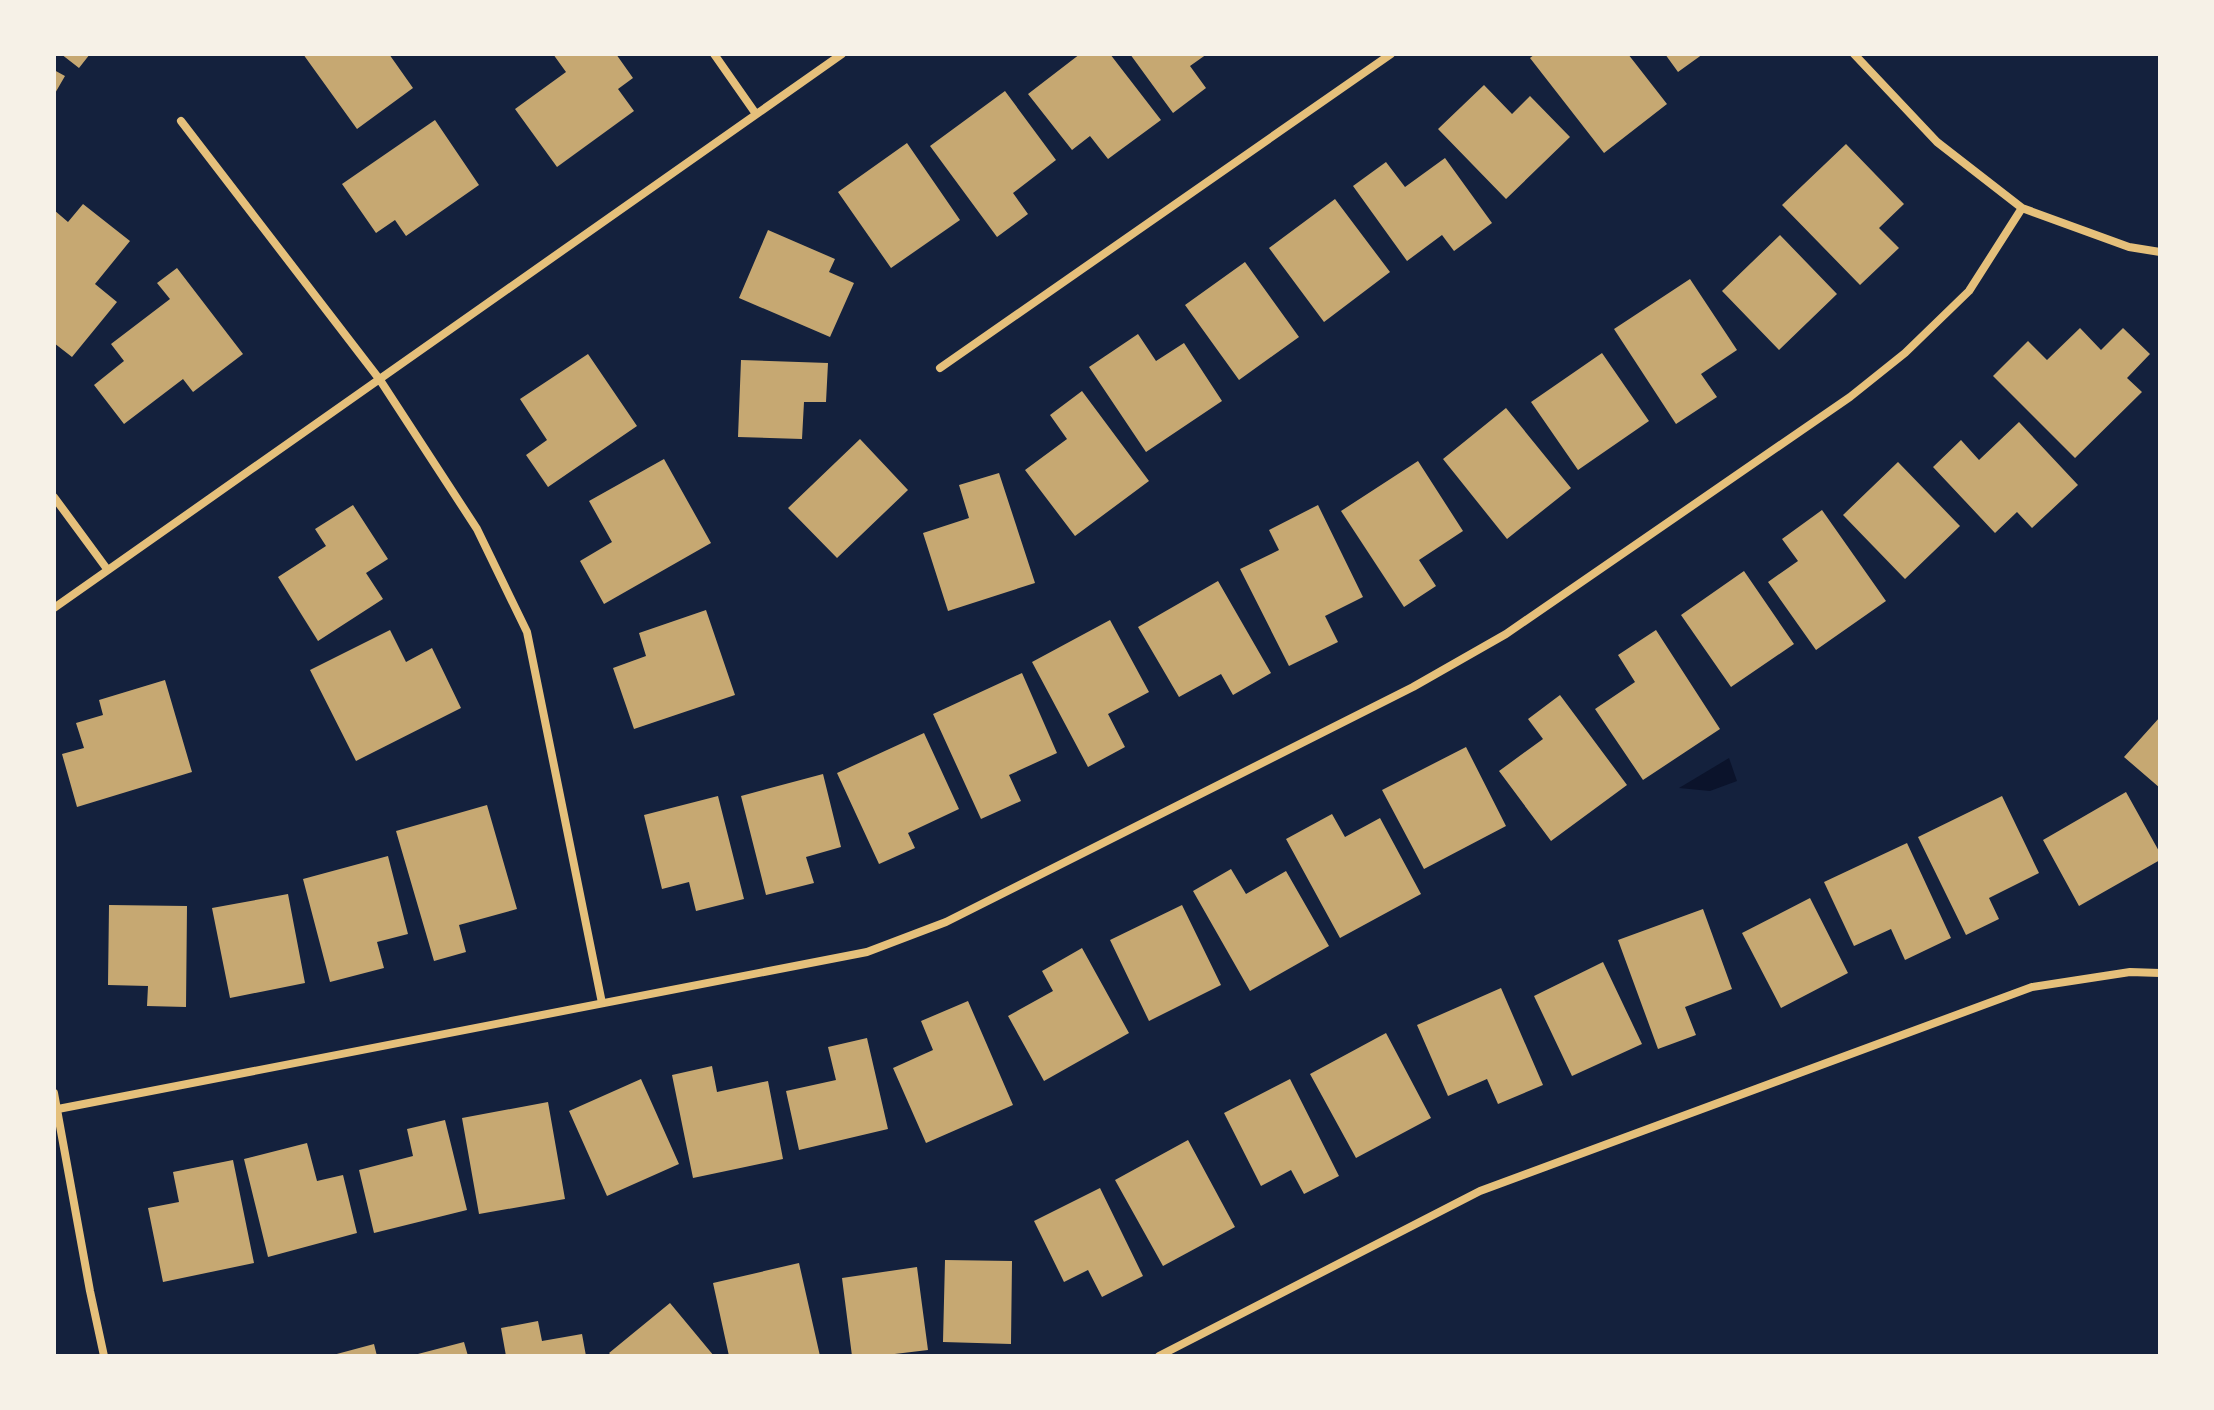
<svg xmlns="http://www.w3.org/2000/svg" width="2214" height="1410" viewBox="0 0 2214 1410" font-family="'Fira Sans Condensed',sans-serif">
<rect width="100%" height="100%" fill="#14213d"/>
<path fill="#0b132b" d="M1729 758 1737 781 1710 791 1679 788Z"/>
<path fill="#c6a872" d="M61 54H90L79 68Z
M303 54H389L413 88 357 129Z
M553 54H616L633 78 618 89 634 111 557 167 515 109 566 72Z
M1080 54H1110L1161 120 1108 159 1090 136 1072 150 1028 94Z
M1130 54H1207L1190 66 1206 88 1173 113Z
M1535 54H1628L1667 104 1604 153 1530 58Z
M1665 54H1703L1678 72Z
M54 70 65 76 54 95Z
M1484 85 1512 114 1530 96 1570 137 1506 199 1438 129Z
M1005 91 1056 160 1013 193 1028 214 997 237 930 146Z
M435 120 479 185 406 236 395 220 376 233 342 184Z
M907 143 960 220 891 268 838 192Z
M1846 144 1904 204 1879 228 1899 248 1860 285 1782 205Z
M1445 158 1492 223 1454 251 1442 235 1407 261 1353 186 1386 162 1405 187Z
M1335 199 1390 272 1324 322 1269 248Z
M83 204 130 241 95 284 117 302 72 357 54 343V210L68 222Z
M768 230 835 259 829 272 854 283 830 337 739 298Z
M1780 235 1837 294 1779 350 1722 291Z
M1245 262 1299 337 1239 380 1185 305Z
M177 268 243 354 193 392 183 379 124 424 94 385 124 361 111 344 170 299 157 283Z
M1690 279 1737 350 1701 374 1717 397 1676 424 1614 329Z
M2080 328 2101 350 2123 328 2150 354 2127 378 2142 392 2075 458 1993 376 2028 341 2047 360Z
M1138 334 1156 361 1184 343 1222 401 1146 452 1089 367Z
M1602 353 1649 421 1578 470 1531 402Z
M588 354 637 426 548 487 526 455 547 440 520 399Z
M741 360 828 363 826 402H804L802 439 738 437Z
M1082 391 1149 481 1075 536 1025 470 1067 439 1050 415Z
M1506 408 1571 488 1507 539 1443 459Z
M2019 422 2078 485 2032 528 2017 512 1995 533 1933 467 1961 440 1979 460Z
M860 439 908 490 837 558 788 508Z
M664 459 711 543 604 604 580 561 612 542 589 501Z
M1418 461 1463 531 1419 560 1436 586 1404 607 1341 511Z
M1898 462 1960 526 1905 579 1843 515Z
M999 473 1035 583 948 611 923 533 969 518 959 485Z
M353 505 388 559 366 573 383 599 318 641 278 577 326 546 315 529Z
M1318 505 1363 597 1325 616 1338 642 1289 666 1240 569 1279 550 1269 530Z
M1822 510 1886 601 1816 650 1768 582 1798 561 1782 539Z
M1744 571 1794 644 1731 687 1681 615Z
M1218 581 1271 673 1233 695 1221 674 1179 697 1138 627Z
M706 610 735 695 634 729 613 668 646 656 639 633Z
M1110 620 1149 692 1108 714 1125 747 1088 767 1032 662Z
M390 630 406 662 432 648 461 708 356 761 310 670Z
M1656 630 1720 729 1643 780 1595 709 1635 682 1618 655Z
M1022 673 1057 753 1009 775 1021 801 981 819 933 714Z
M165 680 192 772 77 807 62 754 84 748 76 723 103 715 99 700Z
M1560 695 1627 785 1551 841 1499 771 1543 739 1528 719Z
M2160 717V788L2124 757Z
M924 733 959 809 908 833 915 848 879 864 837 773Z
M1466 747 1506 826 1424 869 1382 790Z
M823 774 841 847 806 857 814 883 766 895 741 796Z
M2126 792 2160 853V860L2079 906 2043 840Z
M718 796 744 899 696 911 689 882 662 889 644 815Z
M2002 796 2039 873 1989 898 1999 919 1966 935 1918 837Z
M487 805 517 909 459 925 466 952 434 961 396 831Z
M1332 814 1345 837 1380 818 1421 894 1340 938 1286 839Z
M1907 843 1951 938 1905 960 1891 929 1854 946 1824 882Z
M388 856 408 934 377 942 384 968 330 982 303 879Z
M1231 869 1246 894 1286 871 1329 946 1250 991 1193 891Z
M288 894 305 983 230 998 212 908Z
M1810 898 1848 973 1781 1008 1742 933Z
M109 905 187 906 186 1007 147 1006 148 986 108 985Z
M1182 905 1221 985 1149 1021 1110 940Z
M1703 909 1732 989 1685 1007 1696 1035 1658 1049 1618 940Z
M1082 948 1129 1033 1044 1081 1008 1016 1053 991 1042 971Z
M1603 962 1642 1044 1572 1076 1534 996Z
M1501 988 1543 1085 1498 1104 1487 1079 1448 1096 1417 1025Z
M968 1001 1013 1105 926 1143 893 1068 933 1050 921 1021Z
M1386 1033 1431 1118 1356 1158 1310 1074Z
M867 1038 888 1129 799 1150 786 1091 836 1080 828 1047Z
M712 1066 717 1092 768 1081 783 1159 693 1178 672 1075Z
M641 1079 679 1164 607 1196 569 1111Z
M1290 1079 1339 1176 1304 1194 1291 1170 1261 1186 1224 1113Z
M548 1102 565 1199 479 1214 462 1118Z
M445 1120 467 1210 374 1233 359 1170 413 1156 407 1129Z
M1188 1140 1235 1227 1163 1266 1115 1180Z
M307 1143 317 1181 343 1175 357 1233 268 1257 244 1159Z
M233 1160 254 1263 163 1282 148 1208 179 1202 173 1172Z
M1100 1188 1143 1276 1102 1297 1088 1270 1064 1282 1034 1221Z
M945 1260 1012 1261 1011 1344 943 1342Z
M799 1263 820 1356H729L713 1283Z
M917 1267 928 1350 878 1356H852L842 1278Z
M670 1303 714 1356H612L609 1353Z
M538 1321 542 1341 582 1334 586 1356H506L501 1328Z
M464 1342 468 1356H414V1355Z
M374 1344 377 1356H333V1355Z"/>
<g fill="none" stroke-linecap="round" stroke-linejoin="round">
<path stroke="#e5c07b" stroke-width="8" d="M714 54 756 114
M1854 54 1937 142 2022 208 2129 247 2160 252
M181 121 380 380 477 529 527 632 602 1003
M940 368 1391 54
M54 497 107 569
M54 608 842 54
M54 1093 90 1291 104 1356
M58 1109 867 952 946 922 1413 687 1506 634 1850 397 1905 353 1969 291 2022 208
M1159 1356 1480 1191 2032 987 2130 972 2160 973"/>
</g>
<rect width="2214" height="1410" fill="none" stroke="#f6f1e7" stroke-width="112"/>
</svg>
